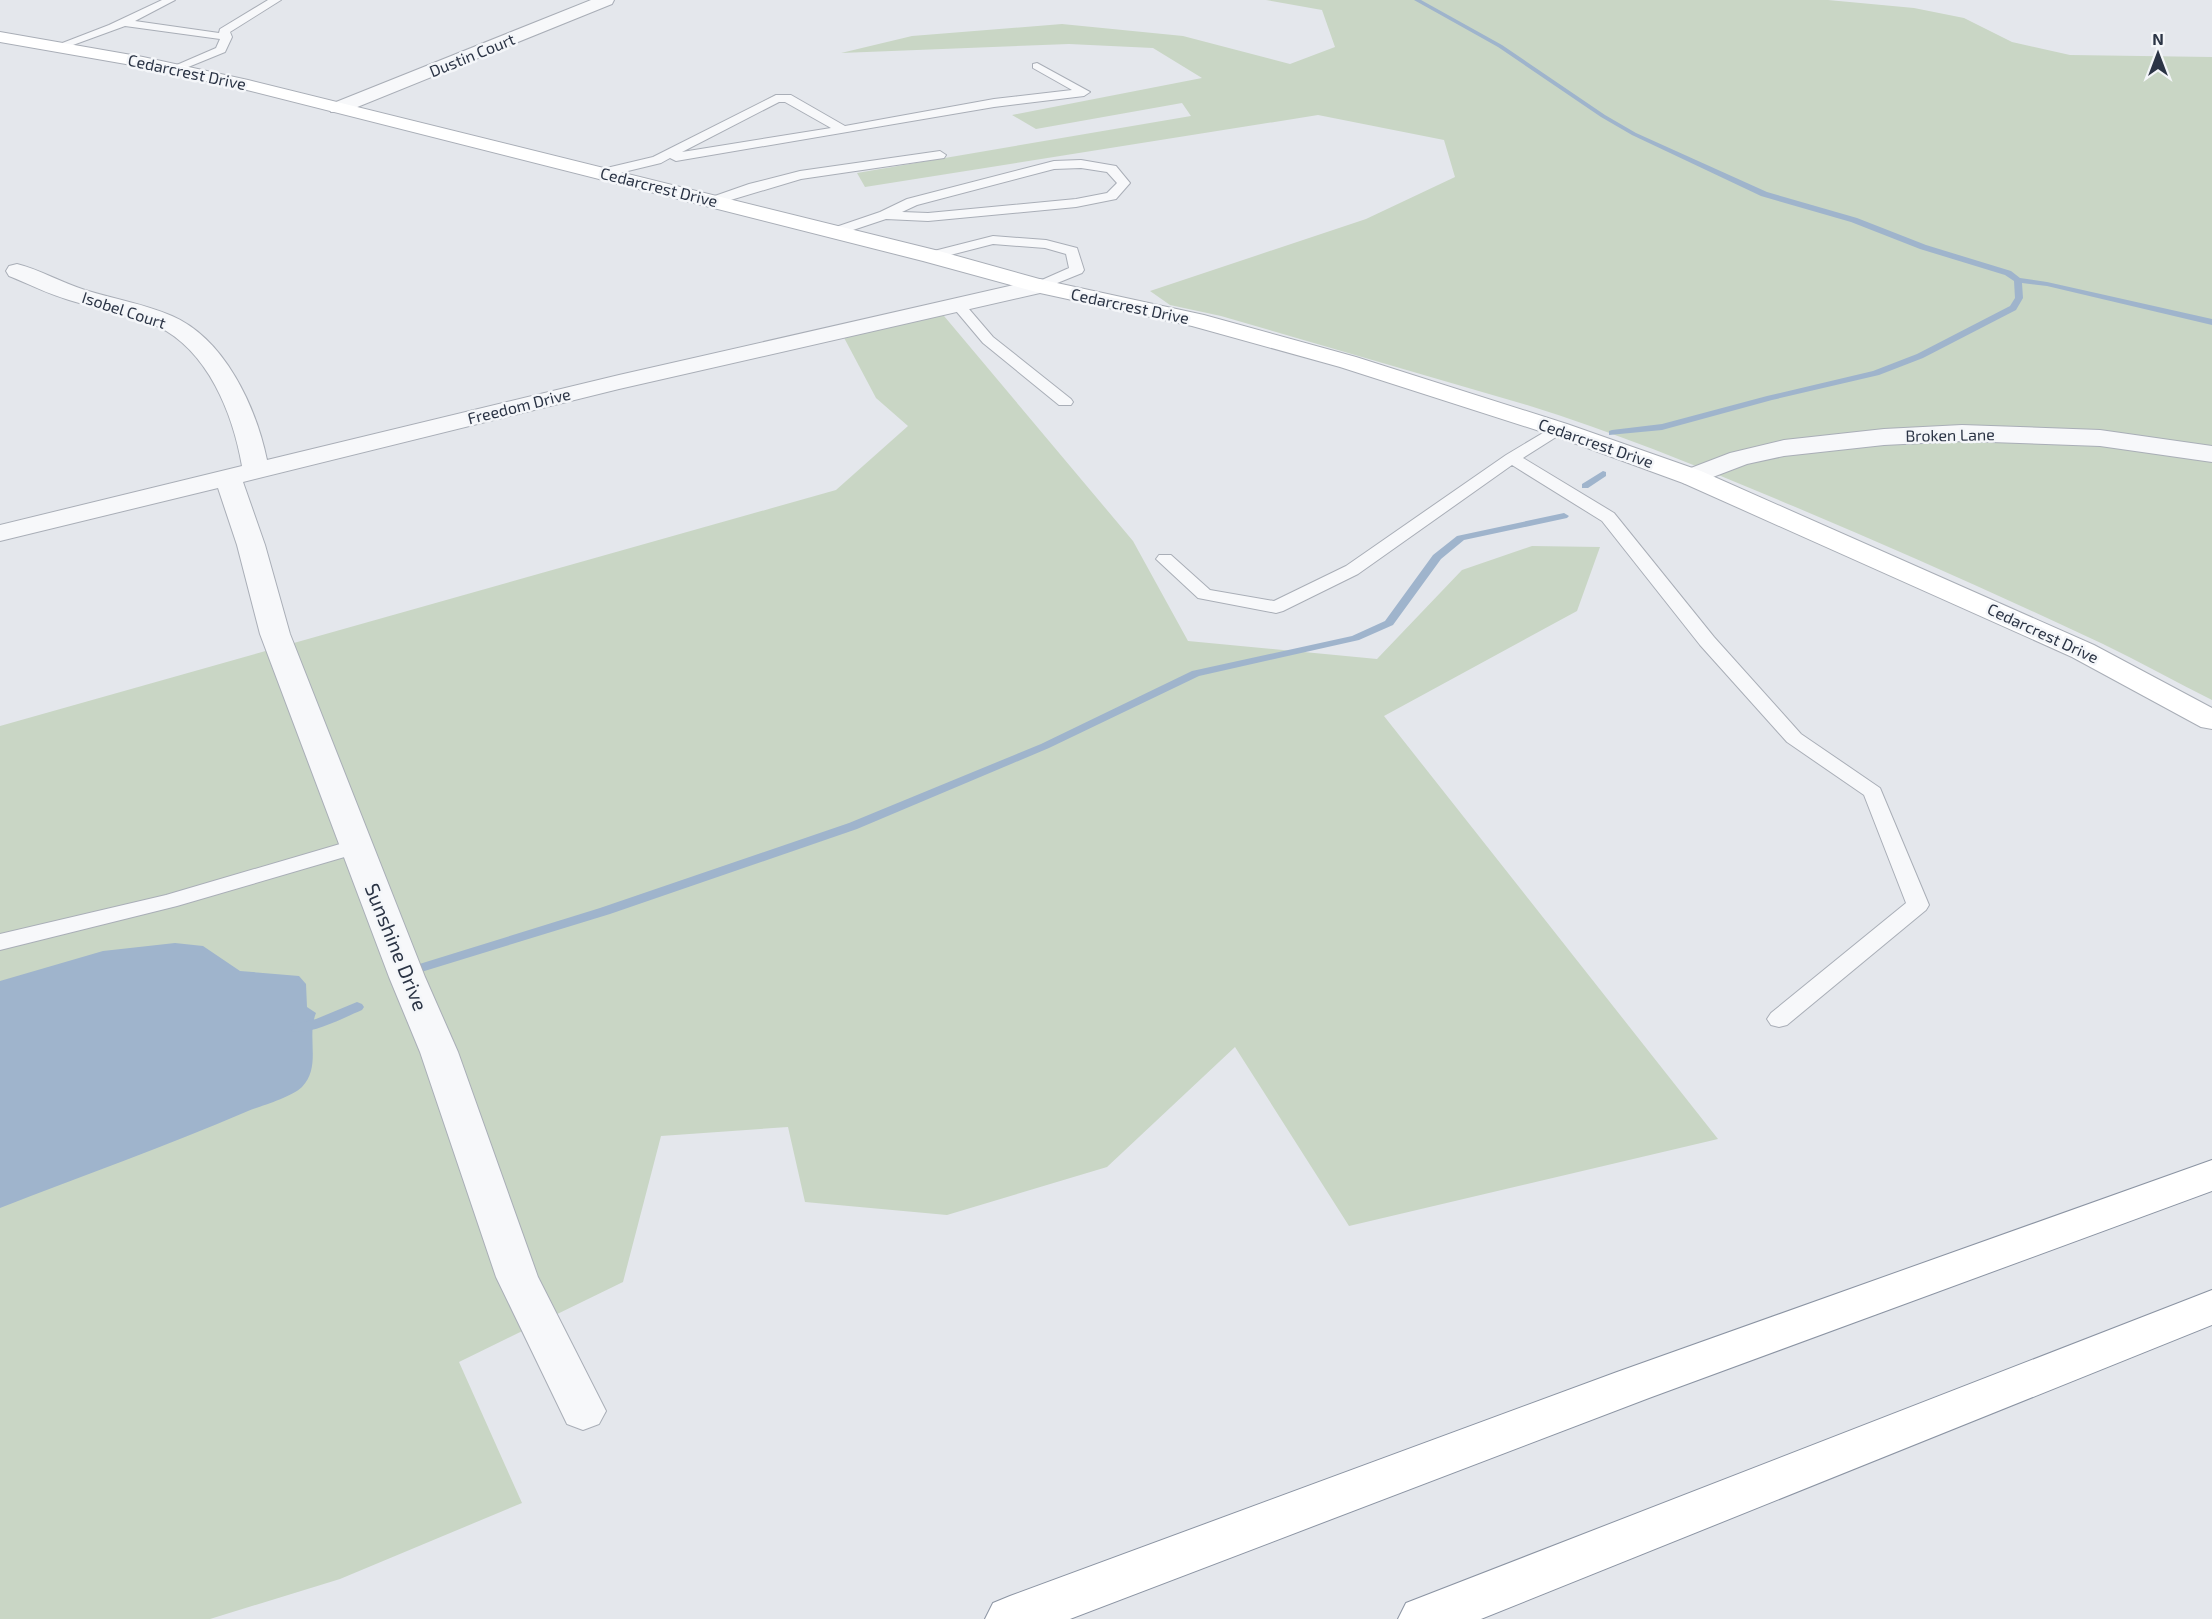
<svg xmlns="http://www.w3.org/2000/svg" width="2212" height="1619" viewBox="0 0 2212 1619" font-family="'Exo 2',sans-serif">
<rect width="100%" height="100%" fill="#e4e7ec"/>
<path fill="#c9d6c5" d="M1266 0H1828L1914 8 1964 18 2012 42 2070 55 2212 57V700C2176 682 2140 662 2103 644 2001 596 1897 550 1793 506 1705 469 1617 433 1527 405L1221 316 1170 305 1150 291 1366 219 1455 177 1444 140 1318 115 865 187 857 173 1191 116 1182 103 1036 129 1012 115 1202 78 1153 48 1069 44 841 53 912 36 1062 24 1183 36 1290 64 1335 47 1322 10Z
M939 310 1133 541 1188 641 1377 659 1462 570 1532 546 1600 547 1577 611 1384 716 1718 1139 1349 1226 1235 1047 1107 1167 947 1215 805 1202 788 1127 661 1136 623 1282 459 1362 522 1503 340 1579 210 1619H0V726L836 490 908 426 876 398 841 332Z"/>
<path fill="#9fb4cc" d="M175 943 203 946 240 971 299 976 306 984 307 1007 316 1013C306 1037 322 1066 302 1087 292 1097 261 1106 248 1111 166 1146 82 1176 0 1208V981L103 951Z"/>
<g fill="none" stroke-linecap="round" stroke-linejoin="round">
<path fill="#9fb4cc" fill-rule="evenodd" d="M1414 0H1421L1502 45 1605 115 1636 133 1767 192 1857 218 1926 245 2011 271 2020 278 2047 282 2212 319V325L2047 286 2022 283 2023 298 2016 310 1923 358 1879 375 1772 400 1662 430 1609 435V431L1612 430 1662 424 1767 396 1873 371 1917 354 2010 306 2015 298 2014 281 2005 275 1920 249 1851 222 1761 196 1632 135 1601 117 1498 47Z
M1603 471 1606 472V476L1588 488H1582V484Z
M1564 513 1569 516 1567 518 1464 540 1441 559 1393 625 1359 640 1199 676 1049 748 857 829 610 914 418 973 413 972 411 969 413 966 600 908 849 823 1041 744 1192 671 1352 636 1385 621 1433 555 1457 536Z
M357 1002 362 1004 364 1007 362 1010C345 1017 310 1036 292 1031L290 1028 292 1025 316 1019Z"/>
<g stroke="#a9aeb7" stroke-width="2">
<path id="lane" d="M162 0H175L135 21 219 33 220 29 268 0H281L230 32 232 37 225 52 176 72 172 71V67L216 48 220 39 125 26 62 49H54L52 47 109 25Z
M1037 63 1090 92 1084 96 994 107 676 161 670 158 661 163 603 177 597 173 598 170 653 157 776 95H791L845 126 994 99 1072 90 1033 68V64ZM779 102H785L831 128 682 152Z
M940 151 946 155 944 158 801 179 714 205 707 201 709 198 749 184 800 171Z
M1081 160 1116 166 1130 183 1116 199 1076 207 928 221 886 219 835 236 828 232 830 229 880 212 907 199 1054 161ZM1081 168 1107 172 1117 183 1107 193 1076 199 928 213 902 212 917 205 1054 169Z
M993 236 1046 240 1077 248 1084 270 1082 273 1040 290 1033 286 1035 283 1069 268 1066 254 1045 248 993 244 931 260 924 256 926 253Z
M958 301 963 302 993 337 1071 399 1073 402 1071 405H1059L983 343 951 305Z
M1558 424 1564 426 1566 429 1564 432 1523 458 1614 513 1714 637 1801 734 1880 788 1929 905 1926 910 1787 1025 1779 1027 1771 1025 1767 1019 1771 1013 1906 903 1864 795 1787 742 1700 645 1602 521 1512 465 1358 574 1283 611 1276 613 1198 598 1156 559 1159 555H1171L1210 590 1274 601 1346 566 1506 455Z
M357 839 365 841 368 846 365 851 177 906 0 950V934L166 895Z"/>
</g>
<g stroke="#a9aeb7" stroke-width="2">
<path id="street" d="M591 0H614L612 4 345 112H331L329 108 331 104Z
M17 264C41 270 62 283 85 290 114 299 145 304 172 316 225 339 256 407 267 460L619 375 1040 279 1048 281 1051 286 1048 291 1040 293 619 389 243 482 265 545 290 634 425 977 458 1052 538 1277 606 1411 599 1424 583 1430 567 1424 496 1277 420 1052 389 977 260 634 237 545 218 488 0 541V525L242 466C233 414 208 350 157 326 129 313 98 309 69 300 48 294 29 284 9 276L6 271 9 266Z
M1962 425 2100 430 2212 446V462L2100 446 1962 441 1884 445 1784 456 1747 464 1692 485 1683 483 1679 477 1683 471 1730 453 1784 440 1884 429Z"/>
</g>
<g stroke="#a9aeb7" stroke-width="2">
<path id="secondary" d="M0 32 143 57 248 80 939 251 1043 280 1204 315 1356 357 1567 424 1701 471 2094 645 2212 708V729L2201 727 2072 657 1683 483 1549 434 1340 367 1192 326 1040 293 923 261 247 90 143 67 0 42Z"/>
</g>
<g stroke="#8b94a3" stroke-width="2">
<path id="highway" d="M2212 1160V1191L1649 1398 1070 1619H985L993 1603 1010 1596 1617 1372Z
M2212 1290V1325L1481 1619H1398L1406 1603Z"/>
</g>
<use href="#lane" fill="#f7f8fa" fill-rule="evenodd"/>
<use href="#street" fill="#f7f8fa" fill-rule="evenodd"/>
<use href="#secondary" fill="#fff" fill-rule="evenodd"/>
<use href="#highway" fill="#fff" fill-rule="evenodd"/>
</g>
<g text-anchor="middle" stroke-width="5" stroke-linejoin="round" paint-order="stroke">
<g font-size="16" fill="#2b3445" stroke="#f4f6f9">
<text transform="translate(472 55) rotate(-22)" y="6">Dustin Court</text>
<text transform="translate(187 72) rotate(12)" y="6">Cedarcrest Drive</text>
<text transform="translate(659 187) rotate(14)" y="6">Cedarcrest Drive</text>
<text transform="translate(1130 306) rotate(12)" y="6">Cedarcrest Drive</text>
<text transform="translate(124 310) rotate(18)" y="6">Isobel Court</text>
<text transform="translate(519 406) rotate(-14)" y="6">Freedom Drive</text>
<text transform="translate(1950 435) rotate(-1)" y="6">Broken Lane</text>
<text transform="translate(1596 443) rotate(19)" y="6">Cedarcrest Drive</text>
<text transform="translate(2043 633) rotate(25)" y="6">Cedarcrest Drive</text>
</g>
<g font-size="20" fill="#2b3445" stroke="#f4f6f9">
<text transform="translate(396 947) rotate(68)" y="7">Sunshine Drive</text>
</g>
</g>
<g transform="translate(2158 54)" stroke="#f4f6f9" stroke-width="4.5" paint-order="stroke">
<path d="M0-4.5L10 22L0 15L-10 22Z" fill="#2b3445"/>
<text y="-9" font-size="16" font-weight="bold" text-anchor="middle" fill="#2b3445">N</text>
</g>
</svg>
